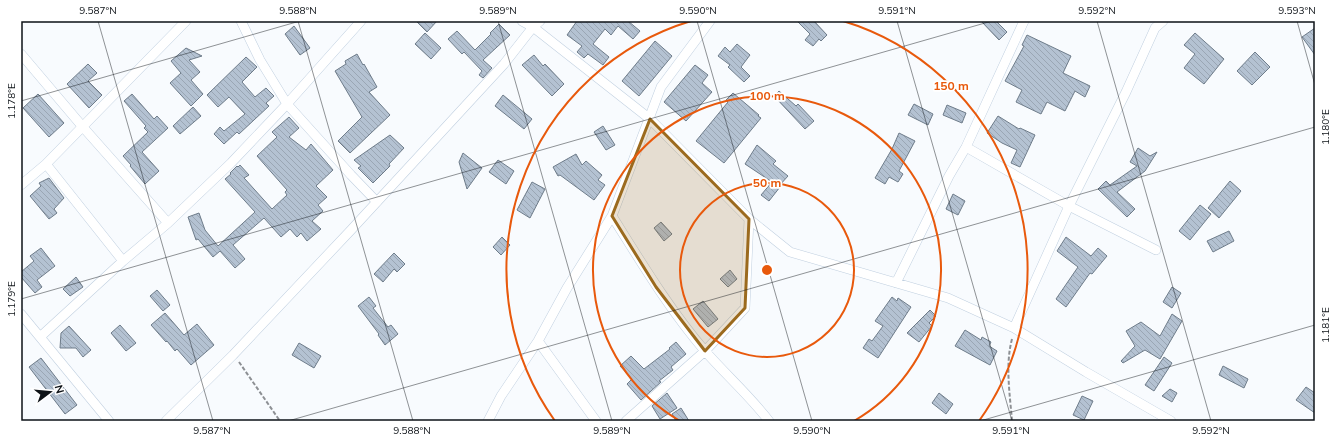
<svg xmlns="http://www.w3.org/2000/svg" width="1336" height="442" viewBox="0 0 1336 442" font-family="Mulish,sans-serif">
<defs>
<pattern id="building-back-hatch" width="6" height="6" patternUnits="userSpaceOnUse"><rect width="6" height="6" fill="#b4c2d2"/><path d="M-1 5l2 2M0 0l6 6M5-1l2 2" fill="none" stroke="#9aa6b4"/></pattern>
</defs>
<rect width="100%" height="100%" fill="#f8fbfe"/>
<path fill="url(#building-back-hatch)" stroke="#6e7c8a" d="M416 21H437L427 32Z
M577 21H628L640 31 633 39 618 26 611 35 605 29 593 44 609 57 603 65 588 54 584 58 577 52 582 46 567 35Z
M797 21H814L827 35 821 41 819 39 813 46 805 40 810 34Z
M981 21H996L1007 32 999 40Z
M499 24 510 35 483 60 492 68 483 78 479 75 482 71 464 52 462 54 448 39 457 31 475 50 491 34 490 33Z
M294 26 310 48 300 55 285 34Z
M1315 28V55L1302 37Z
M425 33 441 48 431 59 415 44Z
M1195 33 1224 59 1204 84 1184 68 1195 54 1184 45Z
M1027 35 1071 56 1063 73 1090 86 1085 97 1075 91 1065 111 1047 102 1041 114 1016 102 1022 90 1005 81 1024 46 1022 45Z
M655 41 672 56 639 96 622 81Z
M737 44 750 55 741 67 750 76 744 82 728 67 730 65 718 56 725 47 730 52Z
M186 48 202 56 189 60 200 72 191 80 203 94 191 106 170 83 181 73 171 61Z
M1255 52 1270 67 1252 85 1237 71Z
M357 54 363 65 364 64 377 87 369 92 390 115 350 153 338 141 362 117 335 71 346 64 345 61Z
M534 55 543 66 545 64 564 84 552 96 522 65Z
M246 57 257 67 242 82 255 97 266 88 274 96 266 103 269 106 239 134 237 132 224 144 214 134 220 127 224 131 245 114 229 97 218 107 207 95Z
M88 64 97 73 88 81 102 95 89 108 67 84Z
M695 65 708 75 702 83 712 92 686 121 664 102Z
M779 91 796 106 798 104 814 121 805 129 774 96Z
M733 93 759 115 758 116 761 118 724 163 696 141 728 102 726 100Z
M38 94 64 123 49 137 23 108Z
M132 94 154 119 157 116 168 128 142 152 159 171 145 184 130 166 131 165 123 156 148 132 144 128 146 126 124 101Z
M503 95 532 119 524 129 495 106Z
M914 104 933 114 928 125 908 115Z
M947 105 966 113 962 123 943 115Z
M193 107 201 116 180 134 173 126Z
M998 116 1019 129 1020 128 1035 135 1020 167 1011 163 1017 150 1002 143 987 133Z
M289 117 299 128 289 137 306 150 311 144 333 170 316 186 327 197 318 205 323 211 312 221 321 229 307 241 301 233 297 237 290 229 281 237 264 218 233 245 245 259 235 268 220 251 213 257 198 239 196 240 188 217 199 213 205 230 218 246 255 212 225 179 231 174 230 173 237 166 238 167 240 165 249 175 244 178 245 179 272 209 287 195 285 192 287 190 257 156 277 137 272 132Z
M603 126 615 145 606 150 594 132Z
M899 133 915 141 899 171 903 174 898 182 889 177 885 184 875 178 892 149Z
M390 135 404 148 389 164 390 166 373 183 358 168 361 166 354 160Z
M757 145 776 161 773 164 788 176 779 186 780 187 769 201 761 195 772 182 745 164Z
M1138 148 1150 156 1157 152 1145 171 1117 192 1135 209 1127 217 1098 189 1106 181 1110 185 1137 166 1130 162Z
M463 153 482 168 467 189 459 162Z
M576 154 582 165 586 161 602 175 598 180 605 185 594 200 560 175 558 176 553 167Z
M498 160 514 171 506 184 489 172Z
M49 178 64 198 54 209 57 213 49 219 30 196 41 186 39 183Z
M1230 181 1241 191 1219 218 1208 208Z
M532 182 545 189 530 218 517 210Z
M953 194 965 201 958 215 946 209Z
M1200 205 1211 214 1190 240 1179 231Z
M661 222 672 234 664 241 654 228Z
M1229 231 1234 241 1213 252 1207 241Z
M502 237 510 245 501 255 493 247Z
M1066 237 1091 256 1098 248 1107 256 1092 274 1090 273 1066 307 1056 299 1078 267 1057 251Z
M41 248 55 266 37 280 42 287 35 293 21 277V272L34 261 30 256Z
M394 253 405 264 397 272 394 269 383 282 374 274Z
M730 270 737 279 728 287 720 279Z
M76 277 83 287 70 296 63 289Z
M1172 287 1181 293 1172 308 1163 302Z
M157 290 170 305 163 311 150 296Z
M369 297 376 306 373 308 388 327 391 325 398 334 385 345 378 335 379 334 358 306Z
M892 297 897 301 898 298 911 307 878 358 863 348 869 339 872 341 883 326 875 321Z
M703 301 718 319 708 327 693 309Z
M930 310 936 316 929 323 932 326 919 342 907 333Z
M165 313 184 335 197 324 214 345 191 365 177 349 175 351 167 341 166 342 151 325Z
M1172 314 1182 321 1160 359 1145 350 1123 363 1121 361 1135 346 1126 331 1141 322 1160 336Z
M120 325 136 343 126 351 111 333Z
M69 326 91 350 83 357 76 348H60L61 333Z
M965 330 981 340 982 337 991 342 989 346 997 351 990 365 955 346Z
M676 342 686 354 671 367 673 370 659 381 661 382 641 400 627 384 632 379 620 366 631 356 644 369 670 349 669 348Z
M299 343 321 356 314 368 292 355Z
M1164 357 1172 363 1154 391 1145 385Z
M41 358 77 405 65 414 29 367Z
M1223 366 1248 379 1244 388 1219 375Z
M1306 387 1315 393V413L1296 400Z
M1170 389 1177 393 1172 402 1162 396Z
M667 393 677 408 660 419 652 406Z
M939 393 953 404 946 414 932 403Z
M1082 396 1093 401 1084 420 1073 415Z
M681 408 689 421H676L672 414Z"/>
<g fill="none" stroke-linecap="round" stroke-linejoin="round">
<g stroke="#c1d0e0" stroke-width="10">
<path id="minor" d="M241 21 260 60 287 104 351 175 377 202
M522 21 533 27 650 119 749 219 790 252 948 298 1014 328 1086 372 1171 421
M21 54 82 126 168 223
M966 147 1069 206 1156 250
M46 164 123 261
M21 185 46 164 186 21
M612 216C641 262 669 309 705 351 726 375 750 396 769 421
M896 283 949 176 966 147 1024 21
M21 314 109 421
M1014 328 1069 206 1126 92 1155 28 1163 21
M40 337 123 261 168 223 231 163 287 104 361 21
M538 341 596 421
M166 421 233 355 351 230 504 64 533 27 540 21
M488 421 501 396 538 341 567 288 612 216 661 87 710 21
M626 421 705 351 745 308 749 219"/>
</g>
<path stroke="#8d9094" stroke-width="2" stroke-dasharray="4 2" stroke-linecap="butt" d="M1012 339C1005 365 1010 395 1012 421
M239 362 280 421"/>
<use href="#minor" stroke="#fff" stroke-width="9"/>
</g>
<path fill="#9b6a1e" fill-opacity="0.2" stroke="#9b6a1e" stroke-width="3" stroke-linejoin="round" d="M650 119 749 219 745 308 705 351 656 287 612 216Z"/>
<path fill="none" stroke="#0d1217" stroke-width="1" stroke-opacity="0.45" d="M98 21 213 421M298 21 413 421M498 21 612 421M697 21 812 421M897 21 1012 421M1097 21 1211 421M1297 21 1315 85M21 101 300 21M21 299 992 21M288 421 1315 127M980 421 1315 325"/>
<g fill="none" stroke="#e8590c" stroke-width="2">
<circle cx="767" cy="270" r="87"/>
<path d="M680 421A174 174 0 1 1 854 421"/>
<path d="M555 421A260 260 0 0 1 691 21M843 21A260 260 0 0 1 979 421"/>
</g>
<circle cx="767" cy="270" r="6" fill="#e8590c" stroke="#fff" stroke-width="2"/>
<g font-size="12" text-anchor="middle" font-weight="bold" fill="#e8590c" stroke="#fff" stroke-width="3.5" stroke-linejoin="round" paint-order="stroke">
<text x="951" y="90">150 m</text>
<text x="767" y="100">100 m</text>
<text x="767" y="187">50 m</text>
</g>
<rect width="1336" height="442" fill="none" stroke="#ffffff" stroke-width="44"/>
<g transform="translate(50 392) rotate(74)" stroke="#ffffff" stroke-width="3" paint-order="stroke">
<path d="M0-3L7 15L0 10L-7 15Z" fill="#0d1217"/>
<text y="-6" font-size="11" font-weight="bold" text-anchor="middle" fill="#0d1217">N</text>
</g>
<rect x="22" y="22" width="1292" height="398" fill="none" stroke="#0d1217" stroke-width="1.5"/>
<g font-size="10" text-anchor="middle" fill="#0d1217">
<text x="98" y="14">9.587°N</text>
<text x="298" y="14">9.588°N</text>
<text x="498" y="14">9.589°N</text>
<text x="698" y="14">9.590°N</text>
<text x="897" y="14">9.591°N</text>
<text x="1097" y="14">9.592°N</text>
<text x="1297" y="14">9.593°N</text>
<text transform="translate(11 101) rotate(-90)" y="4">1.178°E</text>
<text transform="translate(1325 127) rotate(-90)" y="4">1.180°E</text>
<text transform="translate(11 299) rotate(-90)" y="4">1.179°E</text>
<text transform="translate(1325 325) rotate(-90)" y="4">1.181°E</text>
<text x="212" y="434">9.587°N</text>
<text x="412" y="434">9.588°N</text>
<text x="612" y="434">9.589°N</text>
<text x="812" y="434">9.590°N</text>
<text x="1011" y="434">9.591°N</text>
<text x="1211" y="434">9.592°N</text>
</g>
</svg>
